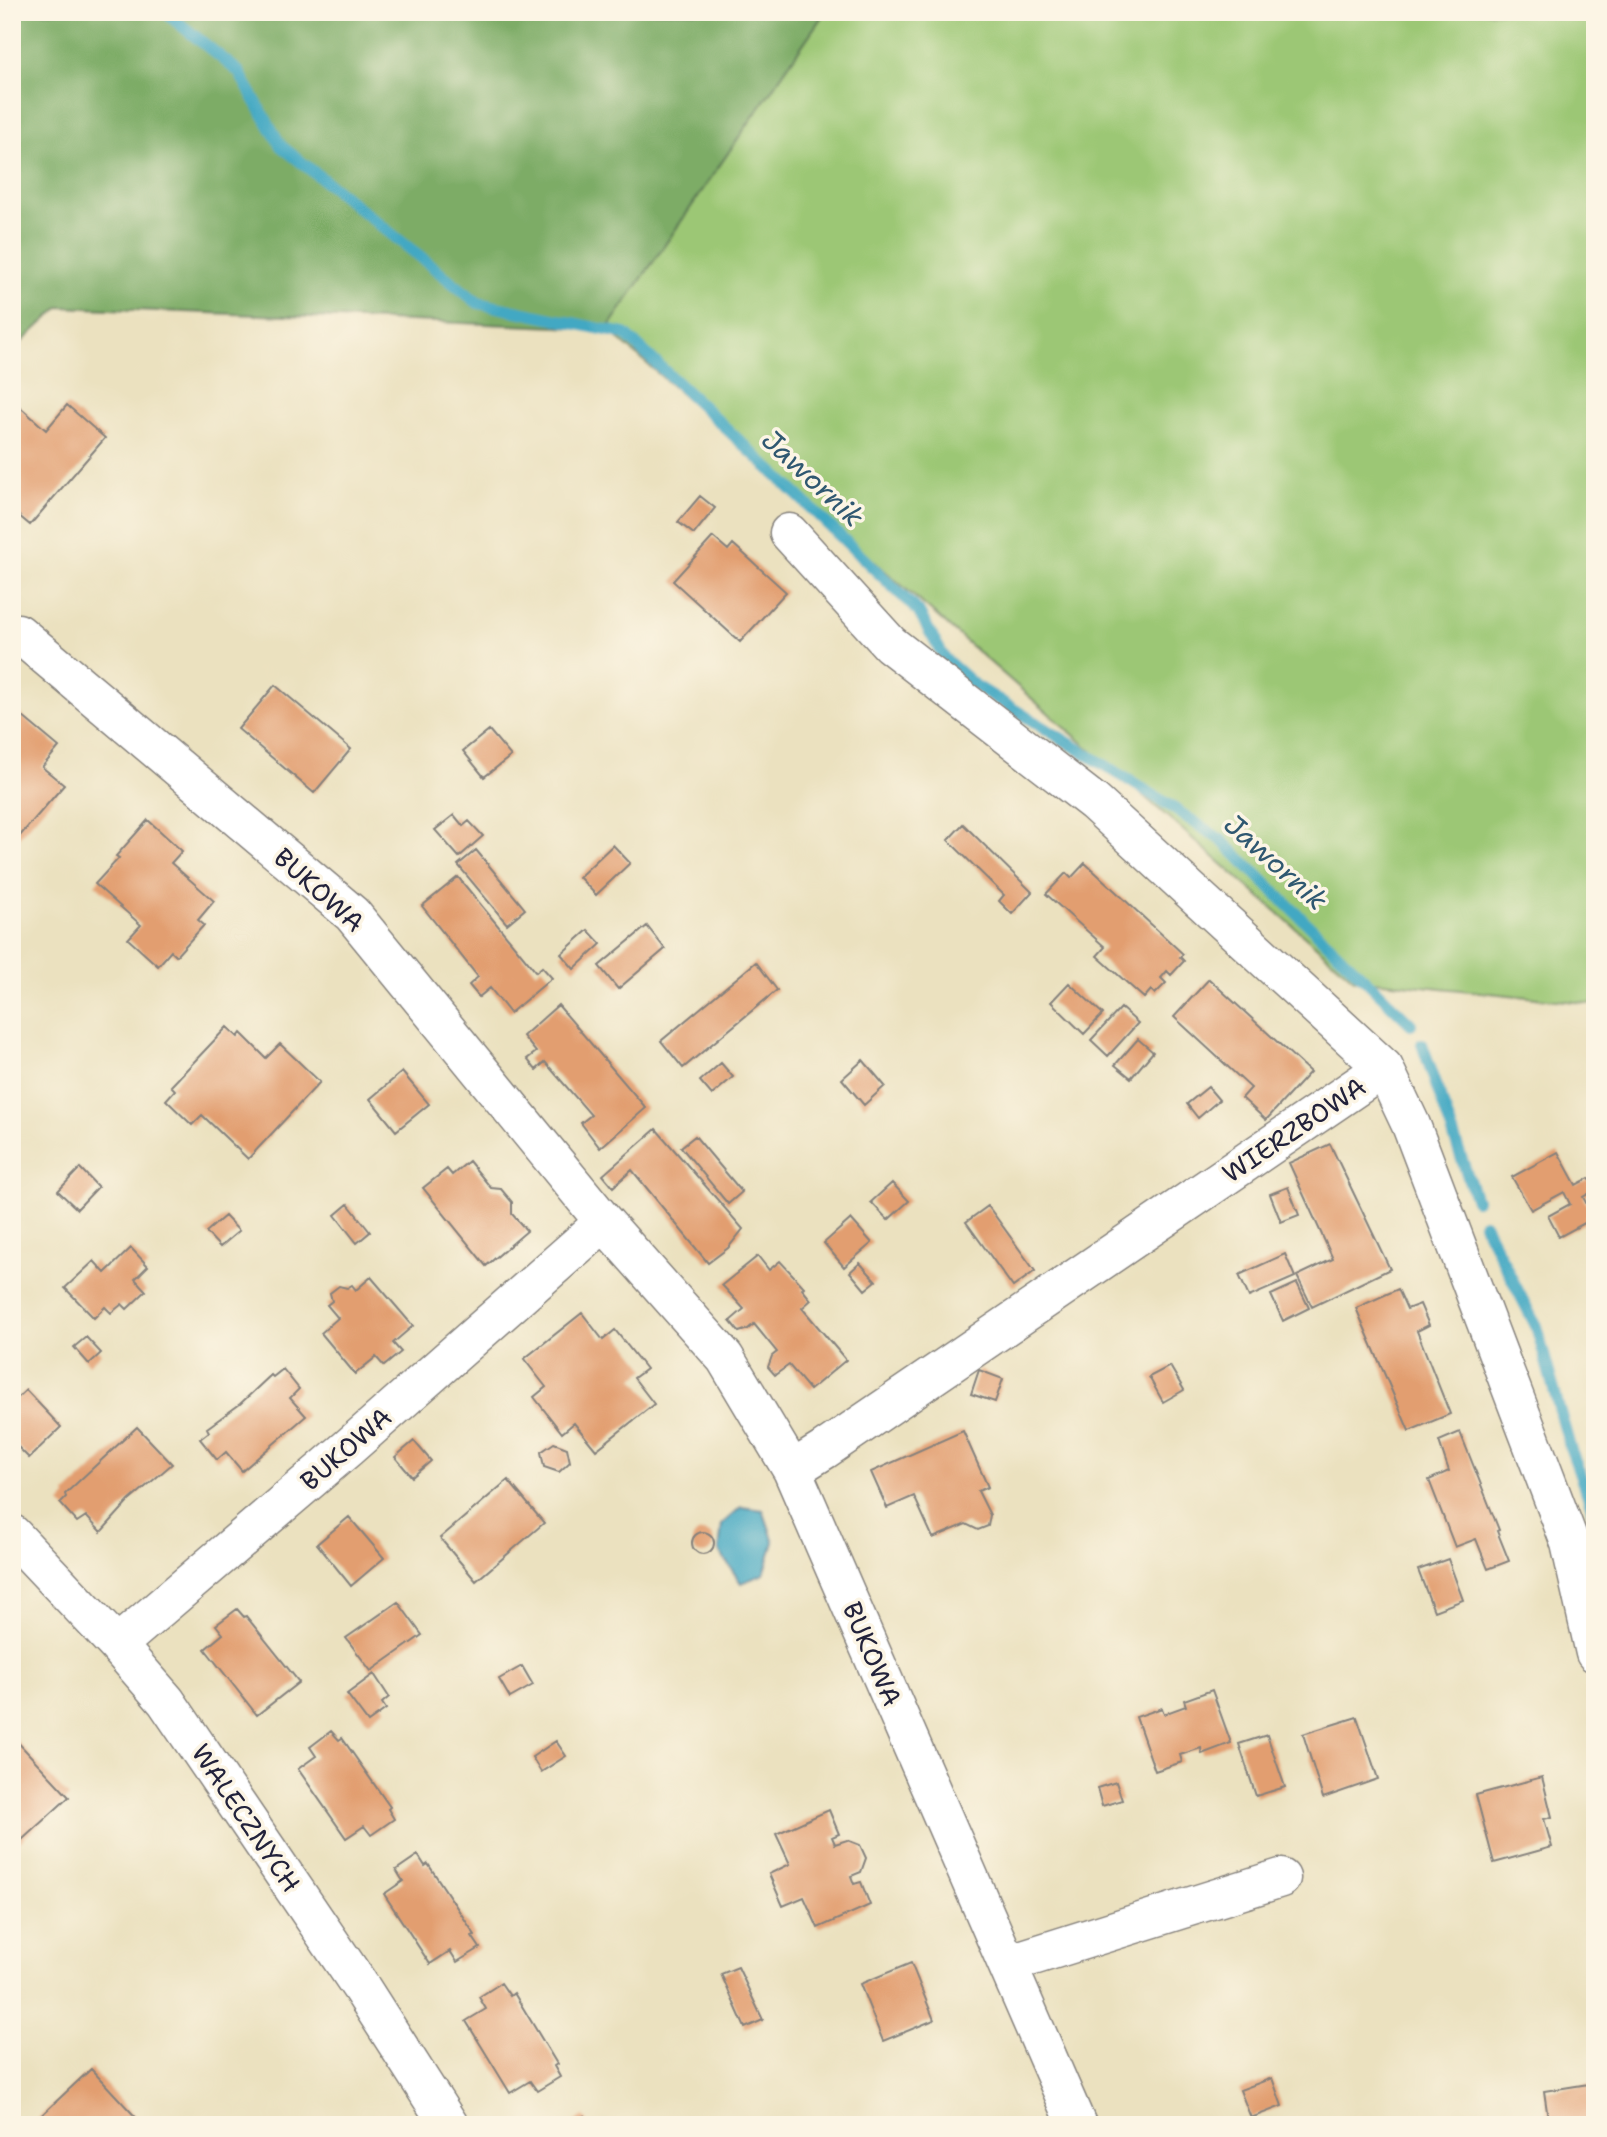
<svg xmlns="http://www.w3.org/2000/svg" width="1607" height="2137" viewBox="0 0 1607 2137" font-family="'Shantell Sans',sans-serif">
<rect width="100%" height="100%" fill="#fcf5e5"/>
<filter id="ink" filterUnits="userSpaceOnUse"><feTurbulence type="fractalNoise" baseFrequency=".0143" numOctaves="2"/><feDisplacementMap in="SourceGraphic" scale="14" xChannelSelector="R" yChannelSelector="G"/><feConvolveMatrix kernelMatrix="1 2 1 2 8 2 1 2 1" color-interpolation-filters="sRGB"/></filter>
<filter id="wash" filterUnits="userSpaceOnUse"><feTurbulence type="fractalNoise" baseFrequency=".00686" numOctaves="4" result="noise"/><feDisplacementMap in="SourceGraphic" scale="28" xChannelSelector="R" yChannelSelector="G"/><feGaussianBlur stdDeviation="1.57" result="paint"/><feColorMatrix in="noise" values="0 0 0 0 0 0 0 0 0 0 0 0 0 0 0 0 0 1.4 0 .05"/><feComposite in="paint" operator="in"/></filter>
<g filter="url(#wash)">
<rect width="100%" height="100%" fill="#ebe1bf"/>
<path fill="#9cc774" stroke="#5f7458" stroke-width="2" d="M825 12H1595V1004L1354 979 607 329Z"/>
<path fill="#7dac66" stroke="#506750" stroke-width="2" d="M12 12H825L607 329 60 307 12 351Z"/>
<path fill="#43a8c3" stroke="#32657f" stroke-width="2" d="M741 1507 763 1510 774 1542 764 1574 741 1583 719 1551 722 1524Z"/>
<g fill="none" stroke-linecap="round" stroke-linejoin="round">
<path stroke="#43a8c3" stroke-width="12" d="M165 12 239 72 281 146 478 303 625 334 791 489 918 611 945 659 973 684 1161 800 1221 840 1411 1024
M1422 1044 1476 1200
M1484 1224 1536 1326 1570 1447 1595 1515"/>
</g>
<g id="blocks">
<path fill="#e29e6f" d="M67 405 105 438 30 525 12 510V414L19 406 46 430Z
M700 496 715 508 694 534 678 522Z
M713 537 728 550 733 544 786 592 740 642 673 581Z
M275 685 351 749 314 793 238 729Z
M16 711 59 747 42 767 64 785 18 838 12 833V715Z
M489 730 511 756 484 777 463 751Z
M454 815 463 826 469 821 483 836 459 857 435 830Z
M148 820 182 851 171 863 214 901 198 920 204 925 176 956 171 951 158 966 128 939 141 925 95 884 119 858 116 856Z
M963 824 1032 892 1012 914 999 901 1004 895 948 840Z
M613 845 630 863 596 895 579 877Z
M476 850 525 909 507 924 458 865Z
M1085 863 1183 954 1180 957 1184 961 1171 975 1167 971 1161 978 1166 983 1155 994 1151 990 1144 998 1097 956 1105 947 1046 894 1066 873 1071 878Z
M458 877 536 972 542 967 552 978 510 1013 490 988 479 997 469 985 478 977 422 906Z
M647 926 665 949 618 989 599 966Z
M588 930 601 944 574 969 561 954Z
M756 962 777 990 683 1068 661 1041Z
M1209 979 1310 1072 1266 1120 1242 1098 1251 1088 1174 1017Z
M1069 983 1103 1014 1084 1034 1051 1002Z
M558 1005 646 1108 600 1148 581 1123 591 1115 545 1062 536 1070 527 1059 536 1052 523 1036Z
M1121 1008 1138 1023 1108 1056 1091 1040Z
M227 1027 238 1037 241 1033 266 1058 280 1044 320 1082 248 1159 202 1115 192 1125 166 1100 175 1090 171 1086Z
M1138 1039 1153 1052 1131 1078 1115 1065Z
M863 1060 885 1086 864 1105 842 1079Z
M721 1063 733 1077 712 1095 700 1081Z
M402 1072 429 1104 396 1131 370 1099Z
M1208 1087 1219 1100 1198 1118 1187 1104Z
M656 1129 743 1229 728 1248 708 1263 632 1170 613 1187 603 1175Z
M695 1136 742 1192 728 1204 681 1147Z
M1330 1144 1390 1269 1312 1307 1297 1276 1333 1259 1289 1163Z
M1558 1152 1576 1185 1589 1178 1595 1188V1190L1583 1197 1594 1218 1559 1237 1548 1216 1570 1204 1564 1192 1531 1210 1512 1177Z
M469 1161 491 1188 501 1189 512 1202V1214L527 1231 486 1266 423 1188 447 1169 452 1175Z
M80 1168 98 1187 77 1209 58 1191Z
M892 1183 909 1201 888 1220 871 1202Z
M1288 1187 1299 1215 1281 1222 1270 1194Z
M348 1204 370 1232 357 1243 335 1215Z
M988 1206 1035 1271 1013 1287 966 1222Z
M225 1216 239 1231 220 1247 206 1232Z
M851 1219 872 1243 844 1267 824 1243Z
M131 1248 148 1266 135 1279 146 1291 127 1309 122 1304 111 1313 105 1307 94 1318 65 1288 94 1261 105 1273Z
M1285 1254 1295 1277 1249 1297 1239 1275Z
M758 1256 769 1270 780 1261 804 1287 802 1289 811 1300 802 1308 846 1360 810 1390 789 1365 775 1375 768 1367 772 1356 777 1352 754 1324 748 1329 739 1332 730 1321 744 1309 722 1285Z
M860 1263 876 1281 865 1290 850 1272Z
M371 1277 413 1326 393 1343 401 1352 384 1366 376 1357 355 1374 321 1333 338 1318 327 1305 332 1301 330 1293 339 1286 347 1288 352 1285 356 1290Z
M1297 1283 1309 1308 1283 1321 1271 1295Z
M1398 1289 1407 1309 1420 1304 1429 1325 1417 1331 1450 1414 1409 1431 1356 1308Z
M582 1313 603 1340 615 1330 646 1369 634 1378 654 1404 596 1450 574 1423 562 1433 534 1397 546 1387 524 1359Z
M86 1337 101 1353 89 1364 74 1347Z
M1170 1366 1184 1390 1163 1402 1149 1377Z
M283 1369 299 1389 290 1398 306 1416 242 1471 226 1452 217 1460 200 1439 209 1432 207 1428 240 1404 271 1375 273 1377Z
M979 1370 1003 1379 995 1402 971 1394Z
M26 1390 61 1427 29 1458 12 1441V1403Z
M137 1427 172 1464 129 1501 101 1532 86 1516 77 1522 60 1503 66 1497 65 1494Z
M963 1431 988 1487 978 1491 990 1515 988 1526 978 1530 966 1524 933 1538 914 1496 887 1508 871 1472Z
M1460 1432 1499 1530 1497 1531 1509 1561 1488 1569 1476 1539 1455 1547 1429 1480 1449 1471 1439 1441Z
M414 1441 431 1461 412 1477 395 1457Z
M554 1443 567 1448 570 1462 559 1472 544 1467 541 1452Z
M508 1480 544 1523 476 1581 440 1538Z
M349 1517 384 1558 351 1586 317 1544Z
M692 1543a11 11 0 1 1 22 0a11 11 0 1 1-22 0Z
M1448 1559 1463 1600 1434 1611 1418 1570Z
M398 1602 422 1635 371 1671 346 1638Z
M237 1609 244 1617 246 1616 299 1682 257 1715 205 1649 223 1634 216 1625Z
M522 1666 533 1685 510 1698 499 1679Z
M374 1674 389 1697 382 1703 386 1709 368 1722 347 1694Z
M1212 1690 1231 1743 1202 1754 1201 1748 1180 1755 1182 1762 1155 1771 1136 1717 1162 1708 1164 1714 1186 1706 1184 1700Z
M1357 1717 1378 1779 1323 1798 1303 1734Z
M331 1731 339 1740 342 1738 390 1807 388 1809 394 1819 371 1835 364 1826 346 1838 298 1769 316 1756 310 1747Z
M1267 1735 1285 1787 1256 1796 1239 1744Z
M12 1736 69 1797 12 1849Z
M556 1741 566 1756 541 1772 532 1757Z
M1542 1777 1552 1817 1544 1819 1552 1847 1494 1863 1476 1795Z
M1116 1782 1122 1800 1102 1806 1097 1788Z
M829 1810 839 1834 832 1837 835 1844 847 1840 860 1845 866 1858 861 1872 851 1876 854 1884 861 1882 870 1905 818 1928 804 1897 783 1906 769 1874 790 1864 776 1834Z
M418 1855 425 1866 428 1864 475 1935 472 1936 480 1948 457 1962 450 1951 430 1964 384 1894 403 1881 396 1870Z
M911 1963 934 2020 883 2041 860 1984Z
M738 1967 763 2020 745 2028 721 1974Z
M501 1983 510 1996 514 1993 557 2064 554 2066 560 2077 537 2091 530 2081 510 2093 466 2021 486 2009 479 1997Z
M91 2069 143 2125H31Z
M1272 2078 1282 2106 1251 2118 1240 2090Z
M1595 2083V2125H1549L1544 2091Z
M584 2116 589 2125H569Z"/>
</g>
</g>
<g filter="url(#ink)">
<use href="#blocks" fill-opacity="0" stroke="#86827d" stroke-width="2"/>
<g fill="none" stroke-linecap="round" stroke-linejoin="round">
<g stroke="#86827d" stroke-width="41">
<path id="street" d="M789 533 890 644 1094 802 1384 1068
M18 633 352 914 604 1222 348 1448 117 1645
M604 1222 725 1358 792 1470 1077 2125
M792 1470 824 1450 1384 1068 1411 1125 1570 1543 1595 1653
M12 1534 117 1645 166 1701 362 1989 449 2125
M1007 1964 1281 1878"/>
</g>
<use href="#street" stroke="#fff" stroke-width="38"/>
</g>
</g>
<g text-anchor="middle" stroke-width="7" stroke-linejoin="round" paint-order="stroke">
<g font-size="26" fill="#22223b" stroke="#fcf5e5">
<text transform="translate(319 890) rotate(42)" y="9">BUKOWA</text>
<text transform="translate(1294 1130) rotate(-34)" y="9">WIERZBOWA</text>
<text transform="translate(346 1449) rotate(-41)" y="9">BUKOWA</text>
<text transform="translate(872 1654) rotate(67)" y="9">BUKOWA</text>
<text transform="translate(246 1818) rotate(56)" y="9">WALECZNYCH</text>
</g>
<g font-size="28" font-style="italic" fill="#2f5871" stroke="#fcf5e5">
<text transform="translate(813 478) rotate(43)" y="10">Jawornik</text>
<text transform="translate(1276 862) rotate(42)" y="10">Jawornik</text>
</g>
</g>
<rect width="1607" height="2137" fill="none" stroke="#fcf5e5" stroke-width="42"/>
</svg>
